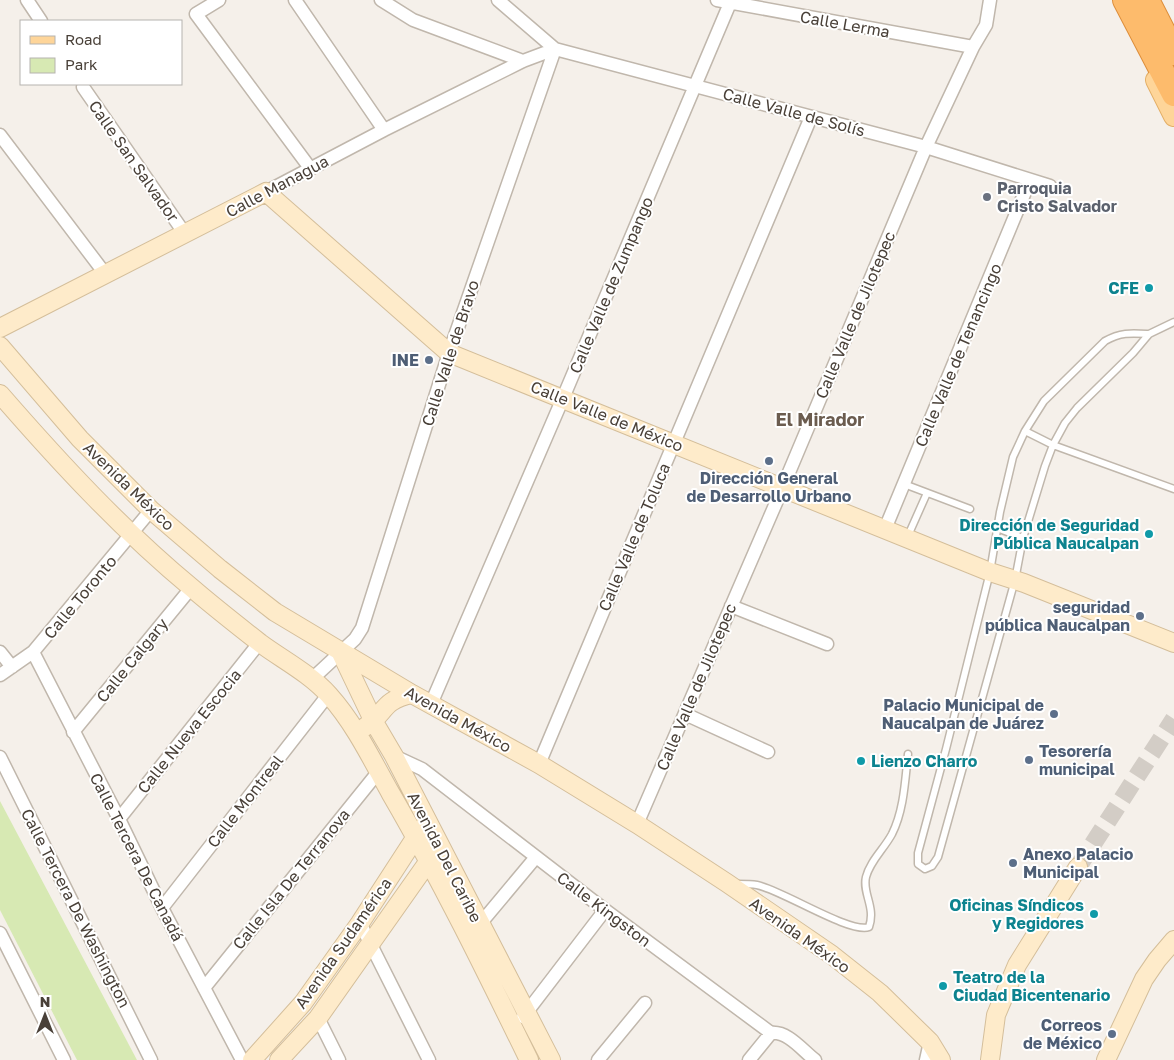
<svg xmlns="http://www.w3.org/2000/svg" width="1174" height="1060" viewBox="0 0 1174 1060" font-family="'Golos Text',sans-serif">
<rect width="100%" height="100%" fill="#f5f0ea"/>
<path fill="#d7e9b3" d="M0 801 137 1060H77L0 910Z"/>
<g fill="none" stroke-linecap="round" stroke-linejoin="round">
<path stroke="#d3cdc6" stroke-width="18" stroke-dasharray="18 9" stroke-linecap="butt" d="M1078 867 1174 719"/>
<g stroke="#c0b7ac" stroke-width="9">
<path id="lane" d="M1149 334C1131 333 1121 332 1105 341L1044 401 1025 431 1013 457 1000 512 990 572 946 749 918 853V864L925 869 932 866 938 857 1015 580 1023 538 1045 466 1053 445 1065 423 1077 408 1133 353 1149 334 1174 322
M1025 431 1053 445 1174 489
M904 484 970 509
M997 528 1023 538
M907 538 927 493
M738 884C744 884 751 884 757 885 782 890 850 934 869 927 876 907 862 893 866 877 870 861 884 849 892 834 904 810 905 781 908 754"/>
</g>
<g stroke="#c0b7ac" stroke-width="15">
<path id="street" d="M27 0 41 21
M219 0 196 14 310 168
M295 0 384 130
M381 0 413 20 523 61
M498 0 555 49 926 147 1050 186
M717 0 973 47
M83 87 185 234
M0 135 106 275
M266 192 384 130 523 61 555 49
M885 529 1030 180
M731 606 827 644
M0 652 12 667
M33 652 119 819 162 908 242 1060
M0 675 33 652 151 510
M312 679 355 639 362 628 449 353 555 49
M431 704 563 398 730 3
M685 714 768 752
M73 732 191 588
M394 756 422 769 605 910 771 1033C788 1031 802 1050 815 1060
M0 757 151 1060
M539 764 811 117
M119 819 260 642
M637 824 782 489 926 147 973 47 986 25 990 0
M162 908 328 695
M360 923 429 1060
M480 924 536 857
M0 933 64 1060
M204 988 379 771
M523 1017 605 910
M318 1018 339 1060
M598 1060 645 1003
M749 1060 771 1033
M926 1060 930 1042"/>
</g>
<g stroke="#d4be9a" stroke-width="20">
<path id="secondary" d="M0 328 266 192 449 353 990 572 1024 583 1174 643
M0 346 80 439 151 510 220 569 275 612 412 694 539 764 637 824 727 883 832 955 880 993 930 1042 941 1060
M0 394C60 463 122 530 192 588 214 607 237 625 260 643 283 660 309 673 329 695 355 724 372 760 391 794 441 880 485 970 529 1060
M341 653 374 722 394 756 551 1060
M365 727C387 713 380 701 412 694
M252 1060 303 1003 360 923 421 829
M279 1060 318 1018 433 855
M990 1060 996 1015 1017 965 1078 867
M1106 1060 1144 979 1157 960 1174 940"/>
</g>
<g stroke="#e4b068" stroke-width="22">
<path id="primary" d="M1156 80 1174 116"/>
</g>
<g stroke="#dd8e3b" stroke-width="26">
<path id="highway" d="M1125 0 1174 94
M1147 0 1174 53"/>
</g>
<use href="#lane" stroke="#fff" stroke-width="6"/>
<use href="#street" stroke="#fff" stroke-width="12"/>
<use href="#secondary" stroke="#feebca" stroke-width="18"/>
<use href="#primary" stroke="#fed599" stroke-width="20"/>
<use href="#highway" stroke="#fdbb6c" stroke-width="24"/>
</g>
<circle fill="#6b7280" stroke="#fff" stroke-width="2" cx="987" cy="197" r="5"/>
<g fill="#0f9aa8" stroke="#fff" stroke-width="2">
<circle cx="1149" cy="288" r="5"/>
<circle cx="1149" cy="534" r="5"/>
<circle cx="861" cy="761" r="5"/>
<circle cx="1094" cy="914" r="5"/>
<circle cx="943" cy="986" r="5"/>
</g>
<g fill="#5c6f8a" stroke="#fff" stroke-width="2">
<circle cx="429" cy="360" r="5"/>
<circle cx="769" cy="461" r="5"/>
<circle cx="1140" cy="616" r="5"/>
<circle cx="1054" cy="714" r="5"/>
<circle cx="1029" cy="760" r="5"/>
<circle cx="1013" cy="863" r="5"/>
<circle cx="1112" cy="1034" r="5"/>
</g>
<g text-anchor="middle" stroke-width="4" stroke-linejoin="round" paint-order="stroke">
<g font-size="16" fill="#494038" stroke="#fff">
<text transform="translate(845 24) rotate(10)" y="6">Calle Lerma</text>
<text transform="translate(794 112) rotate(15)" y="6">Calle Valle de Solís</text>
<text transform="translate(134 161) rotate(55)" y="6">Calle San Salvador</text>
<text transform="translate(277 186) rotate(-28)" y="6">Calle Managua</text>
<text transform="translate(611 285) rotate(-67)" y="6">Calle Valle de Zumpango</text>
<text transform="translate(855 315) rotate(-67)" y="6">Calle Valle de Jilotepec</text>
<text transform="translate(450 353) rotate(-72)" y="6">Calle Valle de Bravo</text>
<text transform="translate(958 355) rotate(-67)" y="6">Calle Valle de Tenancingo</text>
<text transform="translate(607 416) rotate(22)" y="6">Calle Valle de México</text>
<text transform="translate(129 486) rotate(44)" y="6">Avenida México</text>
<text transform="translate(634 537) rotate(-67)" y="6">Calle Valle de Toluca</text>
<text transform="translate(80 597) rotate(-50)" y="6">Calle Toronto</text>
<text transform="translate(132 660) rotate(-51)" y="6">Calle Calgary</text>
<text transform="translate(696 687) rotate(-67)" y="6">Calle Valle de Jilotepec</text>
<text transform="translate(458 719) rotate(29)" y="6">Avenida México</text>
<text transform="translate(189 731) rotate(-51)" y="6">Calle Nueva Escocia</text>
<text transform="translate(245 801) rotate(-52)" y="6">Calle Montreal</text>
<text transform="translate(137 857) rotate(63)" y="6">Calle Tercera De Canadá</text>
<text transform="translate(445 857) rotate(63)" y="6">Avenida Del Caribe</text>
<text transform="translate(291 879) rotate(-51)" y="6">Calle Isla De Terranova</text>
<text transform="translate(76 908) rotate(63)" y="6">Calle Tercera De Washington</text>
<text transform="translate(604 909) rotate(37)" y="6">Calle Kingston</text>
<text transform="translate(800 935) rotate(35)" y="6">Avenida México</text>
<text transform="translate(343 943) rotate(-55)" y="6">Avenida Sudamérica</text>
</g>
<g font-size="16" font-weight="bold" fill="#5b616d" stroke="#fff" text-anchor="start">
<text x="997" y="194">Parroquia<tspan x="997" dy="18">Cristo Salvador</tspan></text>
</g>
<g font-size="16" font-weight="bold" fill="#0d838f" stroke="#fff" text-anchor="end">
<text x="1139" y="294">CFE</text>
<text x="1139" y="531">Dirección de Seguridad<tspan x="1139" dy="18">Pública Naucalpan</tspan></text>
<text x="871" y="767" text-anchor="start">Lienzo Charro</text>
<text x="1084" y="911">Oficinas Síndicos<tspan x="1084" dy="18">y Regidores</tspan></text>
<text x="953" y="983" text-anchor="start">Teatro de la<tspan x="953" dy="18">Ciudad Bicentenario</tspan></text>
</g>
<g font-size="16" font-weight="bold" fill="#4e5e75" stroke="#fff" text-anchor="end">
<text x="419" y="366">INE</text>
<text x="769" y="484" text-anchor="middle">Dirección General<tspan x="769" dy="18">de Desarrollo Urbano</tspan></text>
<text x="1130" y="613">seguridad<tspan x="1130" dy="18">pública Naucalpan</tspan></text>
<text x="1044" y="711">Palacio Municipal de<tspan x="1044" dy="18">Naucalpan de Juárez</tspan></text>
<text x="1039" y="757" text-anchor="start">Tesorería<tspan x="1039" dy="18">municipal</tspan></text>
<text x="1023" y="860" text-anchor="start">Anexo Palacio<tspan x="1023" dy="18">Municipal</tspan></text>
<text x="1102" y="1031">Correos<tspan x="1102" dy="18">de México</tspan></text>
</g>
<g font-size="18" font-weight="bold" fill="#6b5c4f" stroke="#fff">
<text x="820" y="426">El Mirador</text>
</g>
</g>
<rect x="20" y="20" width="162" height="65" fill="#ffffff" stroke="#b6b3af"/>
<rect x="30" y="36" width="25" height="8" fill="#fed599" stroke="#b6b3af"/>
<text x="65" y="45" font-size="15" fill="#494038">Road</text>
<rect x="30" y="58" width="25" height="15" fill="#d7e9b3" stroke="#b6b3af"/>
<text x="65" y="70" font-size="15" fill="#494038">Park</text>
<g transform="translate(45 1015)" stroke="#ffffff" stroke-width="4" paint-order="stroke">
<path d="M0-4L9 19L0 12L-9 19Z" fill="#494038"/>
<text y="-8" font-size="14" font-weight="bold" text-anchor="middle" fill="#494038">N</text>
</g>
</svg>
